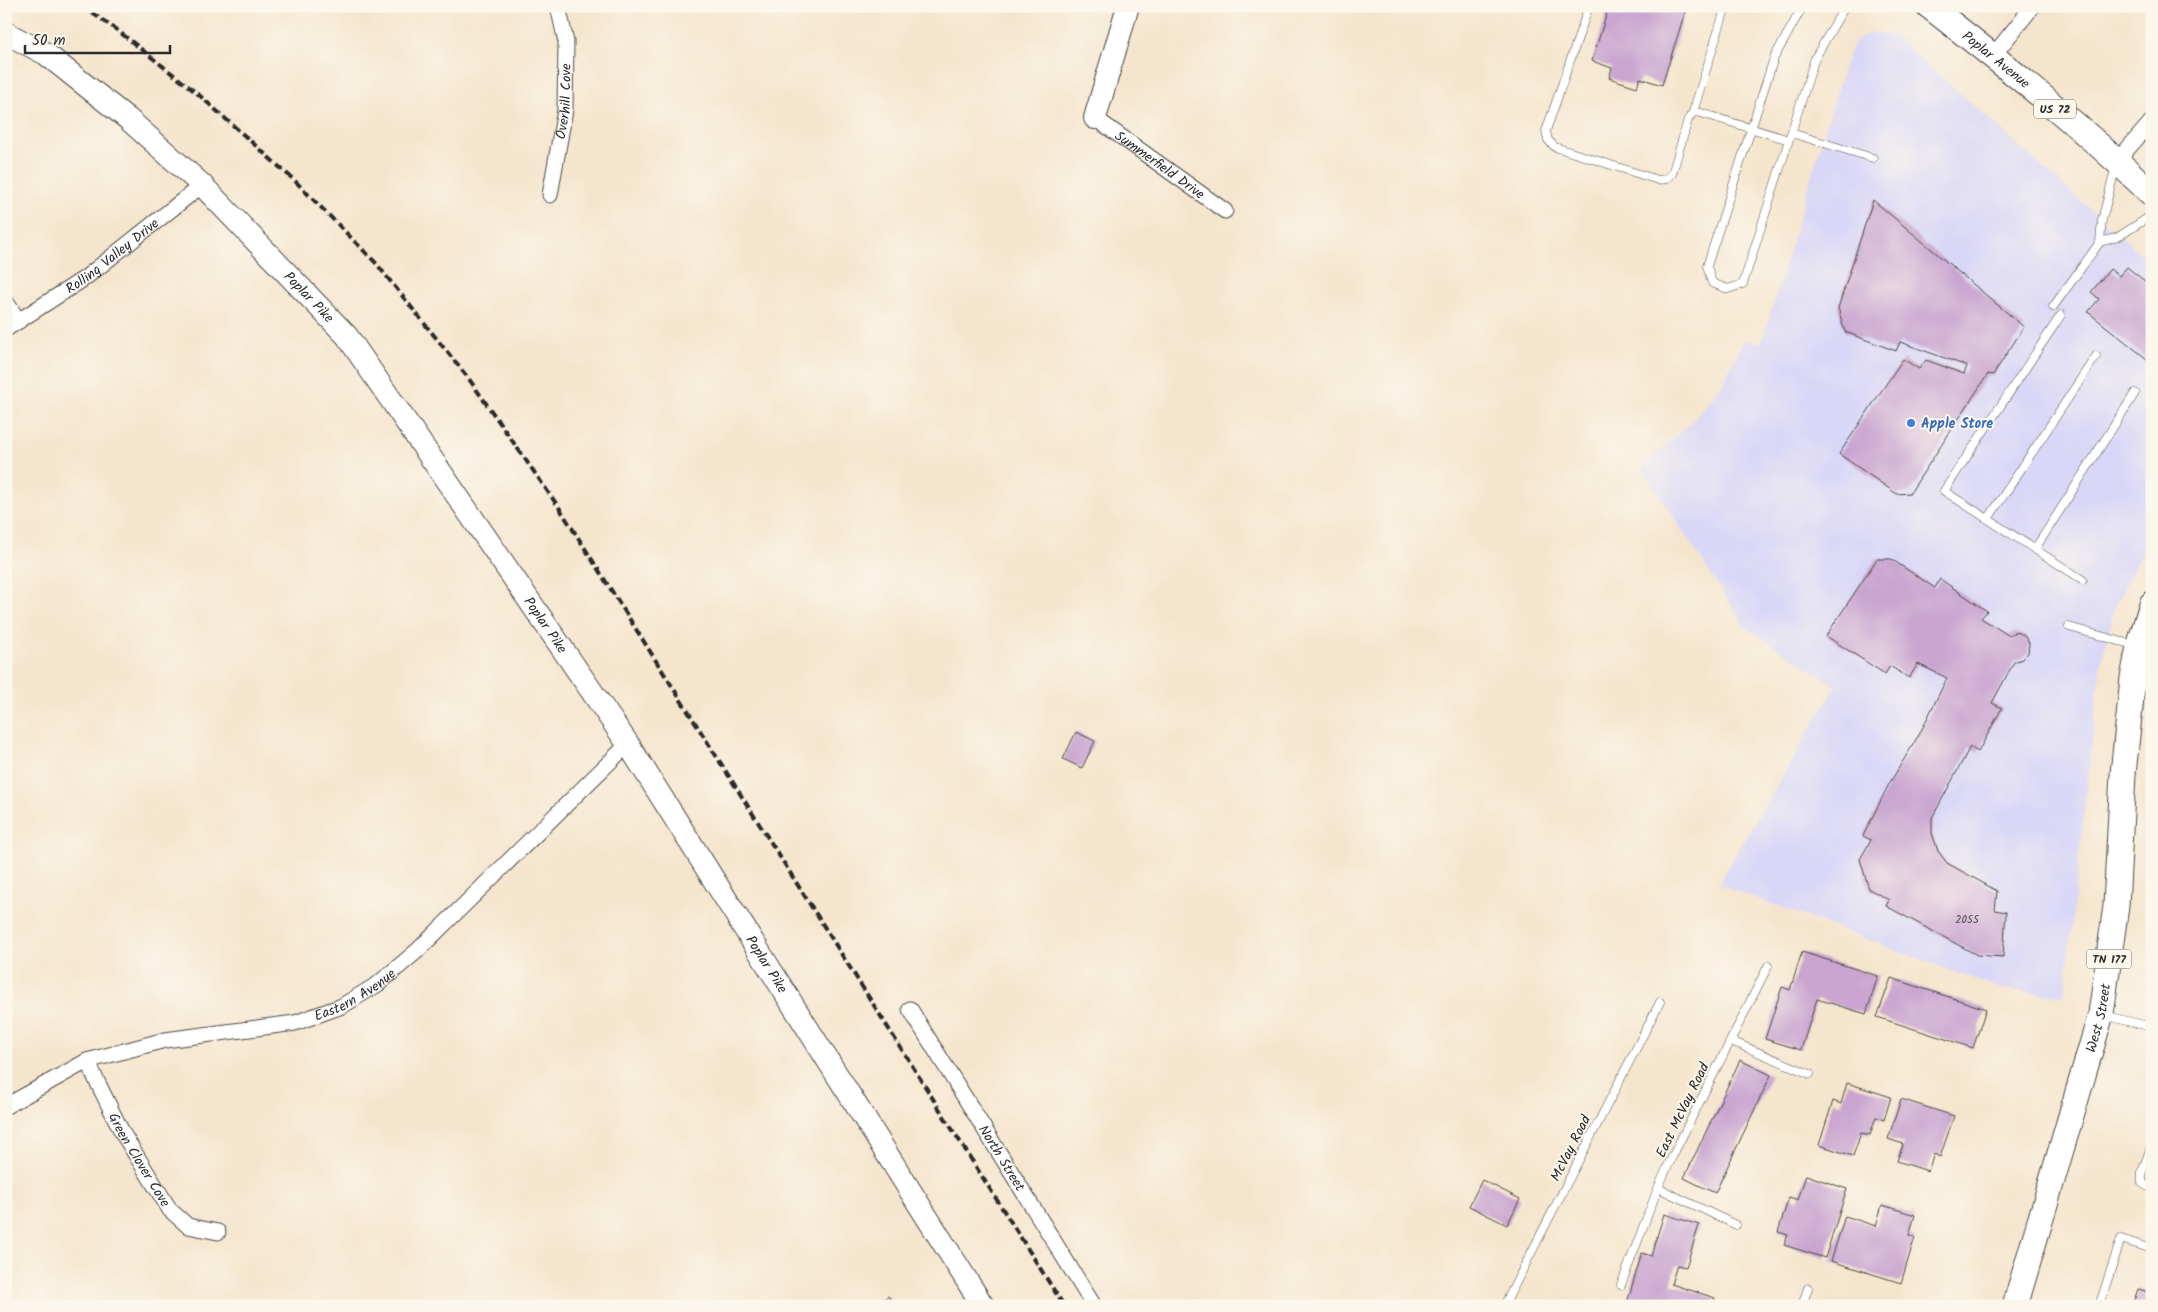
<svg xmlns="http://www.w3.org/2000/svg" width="2158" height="1312" viewBox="0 0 2158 1312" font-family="Kalam,sans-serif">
<rect width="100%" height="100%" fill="#fbf7ec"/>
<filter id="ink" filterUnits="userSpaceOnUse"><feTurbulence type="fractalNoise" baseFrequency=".02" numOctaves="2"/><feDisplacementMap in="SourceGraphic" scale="10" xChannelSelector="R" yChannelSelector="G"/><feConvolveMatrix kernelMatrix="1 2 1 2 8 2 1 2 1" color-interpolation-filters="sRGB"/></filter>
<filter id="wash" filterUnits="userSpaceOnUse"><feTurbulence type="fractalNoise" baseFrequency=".0096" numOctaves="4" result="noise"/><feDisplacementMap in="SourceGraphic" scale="20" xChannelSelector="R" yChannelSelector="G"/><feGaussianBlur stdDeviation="1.12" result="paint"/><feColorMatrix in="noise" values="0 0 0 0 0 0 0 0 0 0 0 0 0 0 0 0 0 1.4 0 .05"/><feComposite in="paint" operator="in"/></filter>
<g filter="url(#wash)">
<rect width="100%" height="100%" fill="#f5e5cd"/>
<path fill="#d9d7f7" d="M1870 32 1895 36 2152 264V531L2114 610 2100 669 2064 996 2001 989 1718 884 1836 686 1745 627 1642 468 1694 419 1719 389 1745 339 1761 344 1845 64 1854 42Z"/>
<g id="blocks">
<path fill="#c9a5d0" d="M1609 6H1687L1662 85 1640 78 1637 87 1609 78 1612 68 1592 61Z
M1873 200 2024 327 1993 375 1988 374 1910 493 1897 494 1839 454 1903 359 1919 369 1926 360 1964 374 1967 366 1900 342 1896 351 1845 332 1838 308Z
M2127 267 2152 287V363L2088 312 2099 299 2091 292 2110 269 2119 276Z
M1877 559H1891L1935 588 1940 579 1987 611 1981 618 2008 635 2016 632 2024 635 2029 643 2028 653 2022 659 2014 662 1992 703 2002 708 1978 752 1970 747 1932 818V833L1938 851 1947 863 1997 891 1995 910 2006 912 2003 957 1977 955 1886 906 1889 900 1869 889 1860 859 1871 840 1863 836 1889 784 1920 733 1947 678 1918 664 1909 678 1890 666 1885 674 1826 636Z
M1076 732 1095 741 1082 768 1063 759Z
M1802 952 1878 976 1866 1014 1817 999 1801 1050 1765 1039 1782 987 1790 990Z
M1891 978 1986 1009 1973 1048 1877 1017Z
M1740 1060 1771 1075 1715 1193 1684 1178Z
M1847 1083 1891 1097 1884 1120 1876 1117 1870 1135 1861 1133 1853 1156 1819 1145 1833 1101 1841 1104Z
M1901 1099 1954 1116 1940 1157 1934 1154 1928 1171 1897 1161 1903 1144 1888 1139Z
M1806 1175 1847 1189 1825 1258 1784 1245 1788 1235 1778 1232 1789 1197 1798 1200Z
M1482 1180 1520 1199 1507 1225 1469 1206Z
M1882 1205 1915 1215 1909 1235 1915 1237 1901 1283 1831 1261 1845 1216 1876 1226Z
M1664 1214 1699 1225 1686 1267 1677 1265 1671 1284 1715 1298 1712 1306H1626L1642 1253 1651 1256Z
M2138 1289 2152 1293V1306H2132Z
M888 1296 895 1306H874Z"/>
</g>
</g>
<g filter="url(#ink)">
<use href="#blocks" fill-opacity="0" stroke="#494743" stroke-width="1"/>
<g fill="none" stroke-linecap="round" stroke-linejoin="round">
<g stroke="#494743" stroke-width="9">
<path id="lane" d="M1589 6 1546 131 1548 140 1555 147 1658 180 1666 179 1672 174 1688 120 1693 112 1726 6
M1803 6 1774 58 1707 266 1712 283 1728 289 1743 284 1815 58 1845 6
M1693 112 1701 113 1789 140
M1791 133 1873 158
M2100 242 2118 237 2152 215
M2053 307 2100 242 2102 220 2116 166
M2061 315 1944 491 2083 580
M1988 519 2096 356
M2035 549 2135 393
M2069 627 2137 646
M2103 1015 2152 1027
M1731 1041 1810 1074
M2152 1144 2142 1172V1183L2152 1189
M1736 1225 1658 1188 1673 1155 1768 966
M1621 1285 1658 1188
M1504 1306 1660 1002
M1802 1306 1808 1288
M2099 1306 2121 1239 2152 1249"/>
</g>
<g stroke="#494743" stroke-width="17">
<g id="street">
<path d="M1993 56 2033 6"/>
<path id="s1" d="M1095 118 1225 211"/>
<path d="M2117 161 2152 121"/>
<path id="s2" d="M550 195 565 110 566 42 558 6"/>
<path d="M6 302 19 321"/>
<path id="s3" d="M6 329 85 278 202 185"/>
<path id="s4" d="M910 1009 1094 1306"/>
<path id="s5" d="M87 1061 123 1134 170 1210 188 1226 218 1232"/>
<path id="s6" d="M6 1106 87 1061 165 1040 295 1023 342 1006 378 984 417 951 628 744"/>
</g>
</g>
<g stroke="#494743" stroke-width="24">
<g id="secondary">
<path id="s7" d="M6 33 46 54 128 119 202 185 347 336 628 744 983 1306"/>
<path d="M1095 118 1128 6"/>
</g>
</g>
<g stroke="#494743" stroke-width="27">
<g id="primary">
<path id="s8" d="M1929 6C2006 66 2082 127 2152 194"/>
<path id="s9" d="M2015 1306 2101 1014 2116 906 2123 774 2133 678 2139 647 2152 604"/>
</g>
</g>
<use href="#lane" stroke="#fff" stroke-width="8"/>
<use href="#street" stroke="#fff" stroke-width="15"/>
<use href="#secondary" stroke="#fff" stroke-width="22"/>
<use href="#primary" stroke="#fff" stroke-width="25"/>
<path stroke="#2b2b2b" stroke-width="4" stroke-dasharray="8 4" stroke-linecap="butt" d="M82 6 117 30 198 94 294 180 375 262 469 379 560 509 1064 1306"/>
</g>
</g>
<circle fill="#3f7fe0" stroke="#fbf7ec" stroke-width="2" cx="1911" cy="423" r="5"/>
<g text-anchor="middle" stroke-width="4" stroke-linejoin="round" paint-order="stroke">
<g font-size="11" fill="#524a54">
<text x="1967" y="923">2055</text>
</g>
<g fill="#fbf7ec" stroke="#696865" stroke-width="1">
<rect x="2034" y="99.5" width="42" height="19" rx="4"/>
<rect x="2086.5" y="949.5" width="45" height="19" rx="4"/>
</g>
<g font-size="12" font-weight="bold" fill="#2b2b2b">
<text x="2055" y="113">US 72</text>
<text x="2109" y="963">TN 177</text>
</g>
<g font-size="14" fill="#2b2b2b" stroke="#fbf7ec">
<text dy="5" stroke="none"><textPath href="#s8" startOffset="86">Poplar Avenue</textPath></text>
<text dy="5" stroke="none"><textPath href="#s2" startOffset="95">Overhill Cove</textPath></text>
<text dy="5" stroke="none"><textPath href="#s1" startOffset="80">Summerfield Drive</textPath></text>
<text dy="5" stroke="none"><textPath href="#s3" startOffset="129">Rolling Valley Drive</textPath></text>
<text dy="5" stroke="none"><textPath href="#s7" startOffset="404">Poplar Pike</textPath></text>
<text dy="5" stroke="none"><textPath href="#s7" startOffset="809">Poplar Pike</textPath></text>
<text dy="5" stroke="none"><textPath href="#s7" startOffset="1214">Poplar Pike</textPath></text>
<text dy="5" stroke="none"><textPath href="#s6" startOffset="371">Eastern Avenue</textPath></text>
<text dy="5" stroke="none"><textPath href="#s9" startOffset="300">West Street</textPath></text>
<text transform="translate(1682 1110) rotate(-64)" y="5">East McVay Road</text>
<text transform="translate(1570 1148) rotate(-63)" y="5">McVay Road</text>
<text dy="5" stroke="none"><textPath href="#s4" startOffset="175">North Street</textPath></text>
<text dy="5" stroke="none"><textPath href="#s5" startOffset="112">Green Clover Cove</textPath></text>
</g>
<g font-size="14" font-weight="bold" fill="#366cbe" stroke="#fbf7ec" text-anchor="start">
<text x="1921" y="428">Apple Store</text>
</g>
</g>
<rect width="2158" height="1312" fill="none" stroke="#fbf7ec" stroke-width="25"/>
<path d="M25 45v8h145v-8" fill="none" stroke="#2b2b2b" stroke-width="2.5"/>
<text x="32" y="45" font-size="15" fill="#2b2b2b" stroke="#fbf7ec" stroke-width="4" paint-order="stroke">50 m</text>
</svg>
